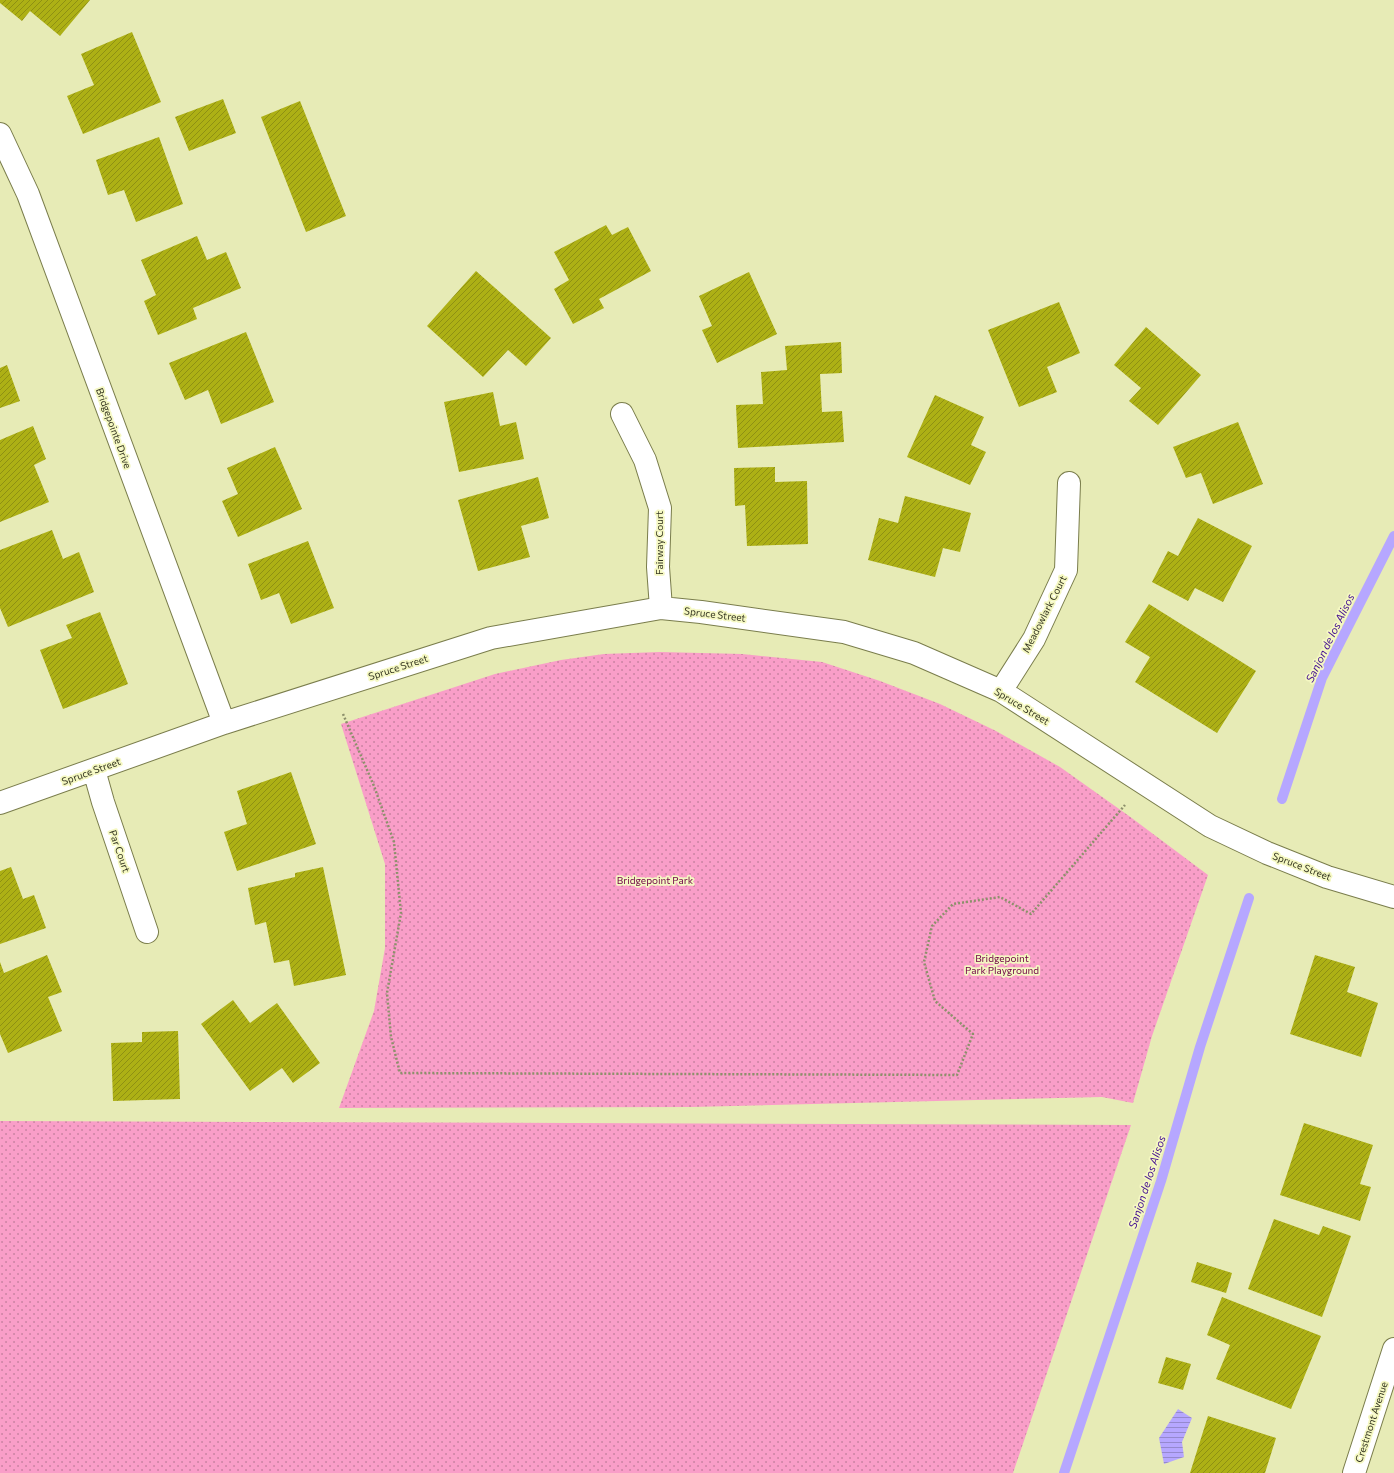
<svg xmlns="http://www.w3.org/2000/svg" width="1394" height="1473" viewBox="0 0 1394 1473" font-family="Commissioner,sans-serif">
<defs>
<pattern id="green-dots" width="8" height="8" patternUnits="userSpaceOnUse"><rect width="8" height="8" fill="#f99ec8"/><path d="M2 2h.1M6 6h.1" fill="none" stroke="#ca82a2" stroke-width="1.8" stroke-linecap="round"/></pattern>
<pattern id="water-rules" width="6" height="5" patternUnits="userSpaceOnUse"><rect width="6" height="5" fill="#b6a7ff"/><path d="M0 2.5h6" fill="none" stroke="#9589ce"/></pattern>
<pattern id="building-hatch" width="6" height="6" patternUnits="userSpaceOnUse"><rect width="6" height="6" fill="#adb015"/><path d="M-1 1l2-2M0 6l6-6M5 7l2-2" fill="none" stroke="#8e9013"/></pattern>
</defs>
<rect width="100%" height="100%" fill="#e7ebb6"/>
<path fill="url(#green-dots)" d="M660 652 742 654 822 662 880 681 940 704 996 731 1060 767 1129 816 1208 875 1152 1036 1133 1103 1102 1097 692 1107 339 1108 374 1011 385 948V864L341 724 495 674 561 660 604 654Z
M0 1121 1131 1125 1013 1473H0Z"/>
<path fill="url(#water-rules)" d="M1178 1409 1192 1418 1182 1442 1184 1457 1164 1464 1159 1438Z"/>
<g fill="none" stroke-linecap="round" stroke-linejoin="round">
<path stroke="#b6a7ff" stroke-width="10" d="M1282 799 1322 678 1394 536
M1064 1473 1161 1181 1200 1047 1249 898"/>
</g>
<path fill="url(#building-hatch)" d="M0 0H90L60 36 30 11 22 21 0 3Z
M132 32 161 102 83 134 67 96 94 85 81 54Z
M223 99 236 133 189 151 175 117Z
M300 101 346 216 306 232 261 117Z
M159 137 183 204 136 222 124 190 108 195 96 160Z
M606 225 612 235 628 227 651 271 599 299 604 308 573 324 554 289 569 280 554 252Z
M197 236 207 260 226 252 241 288 193 308 197 319 158 335 144 301 156 295 141 260Z
M476 271 551 338 526 366 508 350 483 377 427 326Z
M749 272 777 334 717 363 702 330 712 326 699 296Z
M1059 302 1080 353 1047 367 1057 392 1019 407 988 330Z
M1146 327 1201 375 1158 425 1129 401 1141 388 1114 365Z
M246 332 274 402 221 424 208 390 185 400 169 363Z
M841 342 842 373 820 374 822 412 842 411 844 442 738 448 736 405 763 404 761 372 787 370 785 346Z
M7 365 20 401 0 408V368Z
M493 392 500 426 516 422 524 459 459 472 444 402Z
M935 395 984 417 971 445 986 452 970 485 907 457Z
M1238 422 1263 484 1213 504 1201 473 1186 478 1173 447Z
M33 426 46 459 34 465 49 502 0 522V440Z
M275 447 302 509 238 537 222 501 238 494 227 468Z
M775 467V482L807 481 808 544 747 546 745 505 735 506 734 468Z
M538 477 549 518 521 526 530 557 478 571 458 500Z
M905 496 971 513 960 552 943 548 935 577 868 560 879 518 898 523Z
M1198 518 1252 546 1223 602 1195 588 1188 601 1152 582 1168 551 1178 556Z
M52 530 63 559 79 552 94 592 8 627 0 608V550Z
M308 541 334 608 291 624 279 593 261 600 248 564Z
M1149 604 1256 671 1217 733 1135 682 1150 657 1125 642Z
M100 612 128 684 63 709 40 650 72 638 66 625Z
M291 772 316 844 237 871 224 832 247 824 237 791Z
M11 867 23 899 34 895 46 928 0 944V871Z
M323 867 346 975 294 986 289 960 274 963 266 922 255 925 248 888 295 877V873Z
M47 955 62 992 48 997 62 1031 8 1053 0 1034V962L4 973Z
M1315 955 1355 967 1347 992 1378 1003 1361 1057 1290 1034Z
M233 1000 250 1023 277 1003 320 1063 293 1083 282 1068 250 1091 201 1024Z
M178 1031 180 1099 113 1101 111 1043 142 1042V1032Z
M1304 1123 1373 1145 1360 1184 1371 1187 1360 1221 1280 1195Z
M1274 1219 1319 1235 1323 1226 1351 1236 1322 1317 1248 1289Z
M1197 1262 1232 1273 1226 1293 1191 1282Z
M1222 1297 1321 1336 1291 1409 1216 1379 1230 1345 1207 1335Z
M1166 1357 1191 1364 1183 1390 1158 1383Z
M1208 1416 1276 1438 1265 1473H1190Z"/>
<g fill="none" stroke-linecap="round" stroke-linejoin="round">
<g stroke="#7a7d4c" stroke-width="24">
<path id="street" d="M0 134 28 194 224 723
M622 414 645 460 660 508 658 567 661 608
M1001 691 1034 639 1066 570 1069 483
M94 770 103 802 147 932
M0 803 224 723 491 638 661 608 701 612 844 632 914 653 1001 691 1210 826 1267 853 1327 877 1394 897
M1354 1473 1394 1349"/>
</g>
<path stroke="#8d906b" stroke-width="2.5" stroke-dasharray="2 2" stroke-linecap="butt" d="M343 714 374 786 394 842 401 913 387 993 391 1037 400 1073 957 1075 973 1034 935 1001 924 962 932 926 953 904 1000 897 1031 914 1125 805"/>
<use href="#street" stroke="#fff" stroke-width="22"/>
</g>
<g text-anchor="middle" stroke-width="3.5" stroke-linejoin="round" paint-order="stroke">
<g font-size="10" fill="#343520" stroke="#f5f8c2">
<text transform="translate(114 428) rotate(70)" y="4">Bridgepointe Drive</text>
<text transform="translate(659 543) rotate(-90)" y="4">Fairway Court</text>
<text transform="translate(715 614) rotate(7)" y="4">Spruce Street</text>
<text transform="translate(1044 614) rotate(-63)" y="4">Meadowlark Court</text>
<text transform="translate(398 667) rotate(-18)" y="4">Spruce Street</text>
<text transform="translate(1022 706) rotate(31)" y="4">Spruce Street</text>
<text transform="translate(91 771) rotate(-20)" y="4">Spruce Street</text>
<text transform="translate(120 851) rotate(71)" y="4">Par Court</text>
<text transform="translate(1302 866) rotate(21)" y="4">Spruce Street</text>
<text transform="translate(1371 1422) rotate(-72)" y="4">Crestmont Avenue</text>
</g>
<g font-size="10" fill="#6e0045" stroke="#f5f8c2">
<text x="655" y="884">Bridgepoint Park</text>
<text x="1002" y="962">Bridgepoint<tspan x="1002" dy="12">Park Playground</tspan></text>
</g>
<g font-size="11" font-style="italic" fill="#420d91" stroke="#f5f8c2">
<text transform="translate(1330 638) rotate(-64)" y="4">Sanjon de los Alisos</text>
<text transform="translate(1147 1182) rotate(-72)" y="4">Sanjon de los Alisos</text>
</g>
</g>
</svg>
